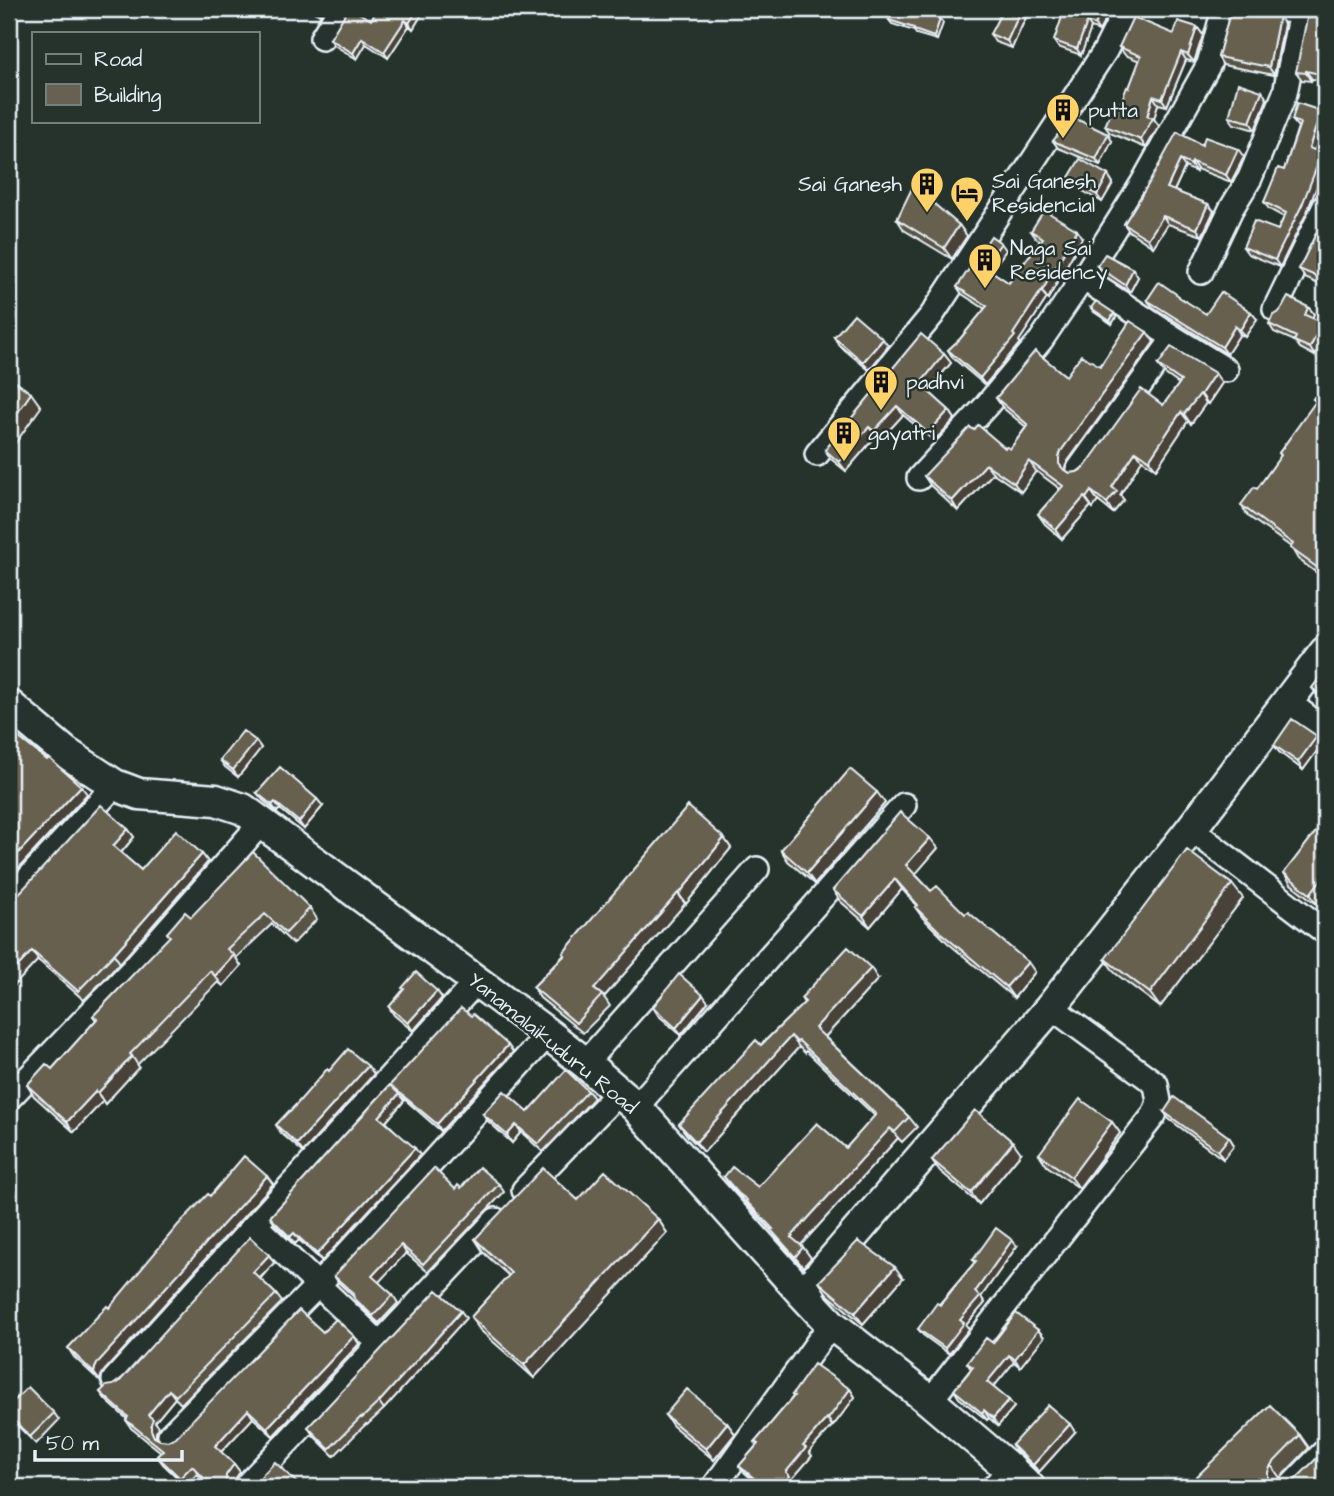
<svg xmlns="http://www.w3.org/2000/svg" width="1334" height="1496" viewBox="0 0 1334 1496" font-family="'Architects Daughter',sans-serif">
<rect width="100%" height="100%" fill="#26332d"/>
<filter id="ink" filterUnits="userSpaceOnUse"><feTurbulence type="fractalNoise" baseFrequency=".0143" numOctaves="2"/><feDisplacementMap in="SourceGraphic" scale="14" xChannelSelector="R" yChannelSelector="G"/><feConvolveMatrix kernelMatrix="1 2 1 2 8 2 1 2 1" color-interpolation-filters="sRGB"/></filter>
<g filter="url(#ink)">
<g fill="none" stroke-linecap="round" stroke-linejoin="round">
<g stroke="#e8f1f8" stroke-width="28">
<path id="minor" d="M1263 9 1325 12
M322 38 340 9
M1201 272 1231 209 1250 178 1285 93 1301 12
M1083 278 1174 338 1226 370
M1275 309 1325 206
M817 454 932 315 1105 51 1120 21 1122 9
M1079 469 1174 338
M919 478 986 406 1041 340 1083 278 1142 184 1209 64 1224 9
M1288 702 1325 730
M1191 829 1325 932
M9 899 115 785
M585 1063 757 869
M9 1098 130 972 262 822
M636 1107 904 805
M524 1190 619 1092
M256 1226 379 1343
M114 1380 477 981
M930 1401 1154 1115 1159 1102 1156 1084 1051 1007
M170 1435 318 1285 424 1171 548 1034
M245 1487 496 1220
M714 1487 831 1324
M994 1487 1010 1469
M1290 1487 1325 1451"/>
</g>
<g stroke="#e8f1f8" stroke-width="35">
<path id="tertiary" d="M9 705 65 752 115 785 139 794 216 800 243 809 548 1034 585 1063 636 1107 803 1294 831 1324 930 1401 1010 1469 1029 1487
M803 1294 1051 1007 1191 829 1325 652"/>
</g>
<use href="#minor" stroke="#26332d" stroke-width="23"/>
<use href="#tertiary" stroke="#26332d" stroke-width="30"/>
</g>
<path fill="#595345" stroke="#e8f1f8" stroke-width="2" d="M307 9H324L320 15Z
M378 9H425L413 29 409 26 388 58 366 44 357 59 334 45 330 39 371 20Z
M786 9H805L802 15Z
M814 9H833L830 14Z
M1036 9H1105L1107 12V17L1099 31 1091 28 1081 55 1058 47 1054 41 1062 18Z
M1231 9H1249L1250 13 1257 15 1279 16 1284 24 1274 75 1223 65 1218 57Z
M1026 17 1012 48 995 42 990 34Z
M1325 17V81L1312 79 1311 81 1302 80 1296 72Z
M889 20 943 23 937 40 916 34 914 31 892 24Z
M1197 27 1203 35 1194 62 1186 60 1167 106 1158 104 1154 119 1159 126 1146 148 1110 133 1105 126 1119 107 1129 88 1140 61 1125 55 1119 47 1174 34Z
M1267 99 1255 130 1234 124 1229 117Z
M1321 111 1325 118 1315 150 1322 153 1325 157V165L1307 212 1280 267 1248 254 1243 247 1278 230 1284 217 1269 209 1264 202 1284 170 1298 127 1292 120Z
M1067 128 1112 141 1100 165 1058 148 1053 141Z
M1202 145 1244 157 1231 182 1197 169 1196 172 1185 167 1174 191 1208 204 1214 211 1202 236 1168 224 1153 247 1129 231 1124 224 1149 183Z
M1108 175 1113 183 1102 202 1074 186 1068 179Z
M1325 215V287L1305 278 1299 269Z
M897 219 959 225 967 236 952 259 904 230Z
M1031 231 1082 238 1048 299 1047 298 1019 341 1020 343 985 385 953 358 948 350 960 339 985 309 962 294 957 287 1006 250 991 271 1009 283 1040 241 1036 238Z
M1097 266 1138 277 1130 292 1102 274Z
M1181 299 1206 314 1257 319 1245 337 1240 334 1227 354 1153 307 1147 300Z
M1308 307 1314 314 1312 318 1322 322 1325 327V334L1315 356 1300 348 1295 341 1274 332 1269 324Z
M1091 308 1116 317 1112 324 1094 312Z
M834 337 888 346 869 370 839 345Z
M1154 342 1068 461 1065 467 1066 471 1070 473 1077 472 1163 405 1179 384 1165 374 1158 365 1222 383 1208 404 1206 403 1191 424 1188 421 1156 469 1142 460 1120 495 1124 500 1113 513 1098 501 1093 508 1091 506 1062 539 1045 524 1038 514 1060 489 1036 471 1021 492 993 473 958 511 931 486 924 476 974 430 1005 448 1010 449 1026 427 1003 408 996 398 1066 376 1100 366Z
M944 354 951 363 928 391 949 410 955 419 934 441 903 415 880 440 876 436 846 471 831 459 825 450Z
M1325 383V579L1298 559 1291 547 1248 516 1241 505 1257 489 1281 456 1279 453 1316 402 1313 399Z
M1325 671V705L1322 702 1312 688Z
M9 730 87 794 16 871 9 865V800L10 798 9 797Z
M256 741 261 748 238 777 225 767 220 760Z
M1322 744 1303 770 1279 752 1274 745Z
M257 793 323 806 304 829 280 809 277 812 263 800Z
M885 803 815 884 788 861 781 850Z
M1325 820V895L1318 905 1291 884 1284 873Z
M128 829 134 837 121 853 141 870 202 854 208 862 120 963 84 1000 38 960 9 991V903Z
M724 838 731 848 686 904H685L604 997 610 1006 583 1033 540 998 533 987 564 955 563 953Z
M938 848 915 874 931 891 965 914 1035 972 1014 998 948 943 923 918 915 907 917 906 902 889 870 927 840 901 833 890Z
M1243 898 1160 1007 1115 973 1105 959Z
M310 908 317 919 293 944 272 924 236 958 241 966 223 986 218 982 137 1065 139 1067 105 1104 103 1101 74 1132 34 1096 27 1085 52 1069 96 1020 93 1016 170 937 167 933 191 917Z
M878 979 825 1037 909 1117 917 1127 902 1142 898 1138 801 1245 811 1258 803 1267 779 1241 773 1232 732 1188 724 1177 758 1187 846 1148 875 1116 806 1051 805 1053 799 1047 704 1152 687 1135 679 1124 804 1003 801 998Z
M404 990 437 991 442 998 413 1031 394 1015 389 1007Z
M708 1002 681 1035 658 1015 653 1007Z
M513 1052 441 1131 402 1097 404 1101 386 1122 420 1155 322 1261 299 1240 295 1244 275 1224 270 1217 390 1085Z
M329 1071 374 1074 303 1152 281 1133 276 1125Z
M588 1091 594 1098 543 1152 521 1132 512 1143 488 1121 483 1114 528 1112Z
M1164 1112 1229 1137 1234 1145 1223 1159 1169 1119Z
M1112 1122 1120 1133 1079 1188 1047 1166 1039 1154Z
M1021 1153 979 1204 940 1171 932 1160Z
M273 1184 104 1371 101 1376 100 1381 74 1357 68 1348 109 1308 210 1196Z
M499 1184 504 1192 428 1272 406 1253 378 1282 393 1295 398 1303 379 1323 360 1306 354 1297 339 1283 334 1276 455 1189Z
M578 1200 658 1219 667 1233 534 1378 480 1330 471 1317 509 1276 484 1253 475 1239Z
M1017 1246 981 1297 985 1303 966 1325 969 1329 949 1354 923 1335 918 1329 975 1262 973 1260Z
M274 1263 260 1279 276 1294 282 1302 181 1404 175 1398 155 1422 159 1427 156 1432V1438L160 1440 168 1441 176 1437 323 1332 354 1336 359 1344 273 1436 253 1418 221 1452 234 1464 240 1472 232 1483V1487H211L197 1474 186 1486 163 1464 157 1456 161 1452 131 1428 126 1420 127 1419 106 1400 100 1392 113 1385Z
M903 1278 863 1324 827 1294 819 1282Z
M466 1318 384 1409 367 1425 366 1424 334 1456 313 1435 308 1427Z
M1038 1330 1044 1337 1020 1367 1014 1362 993 1387 1014 1407 998 1426 989 1418 987 1420 959 1398 954 1390 971 1369 967 1363 993 1343Z
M850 1389 855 1397 833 1426H832L809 1452 812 1456 792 1479 795 1483 792 1487H761L745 1473 739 1466 757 1445 755 1442 793 1397 792 1395Z
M9 1406 54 1413 59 1420 36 1444 9 1417Z
M665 1415 727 1423 735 1434 714 1460 673 1426Z
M1075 1432 1039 1472 1017 1452 1012 1445Z
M1300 1435 1309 1448 1280 1478 1276 1484V1487H1186Z"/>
<path fill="#494338" stroke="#e8f1f8" stroke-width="2" d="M315 9H324L320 15Z
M418 9H425L413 29 409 23Z
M798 9H805L802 15Z
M827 9H833L830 14Z
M1102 9H1105L1107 12V17L1099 31 1095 25Z
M1021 10 1026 17 1012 48 1007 41Z
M1279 16 1284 24 1274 75 1269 67Z
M940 19 943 23 937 40 934 37Z
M405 20 409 26 388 58 384 52Z
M1087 22 1091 28 1081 55 1077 49Z
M1197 27 1203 35 1194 62 1188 55Z
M362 38 366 44 357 59 353 53Z
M1181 52 1186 60 1167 106 1162 99Z
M1306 71 1312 79 1311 81 1306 73Z
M1262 91 1267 99 1255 130 1250 122Z
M1153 96 1158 104 1154 119 1159 126 1146 148 1141 140Z
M1321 111 1325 118 1313 155 1309 148Z
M1108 134 1112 141 1100 165 1096 159Z
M1238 149 1244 157 1231 182 1226 175Z
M1322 153 1325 157V165L1307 212 1280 267 1275 260Z
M1180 160 1185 167 1172 195 1167 188Z
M1192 162 1197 169 1196 172 1191 165Z
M1108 175 1113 183 1102 202 1097 195Z
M1208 204 1214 211 1202 236 1197 229Z
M1163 216 1168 224 1153 247 1148 239Z
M959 225 967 236 952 259 944 248Z
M1077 230 1082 238 1048 299 1042 291Z
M1001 243 1006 250 989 274 984 266Z
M1133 269 1138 277 1130 292 1125 285Z
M1041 291 1047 298 1019 341 1020 343 985 385 980 378 1013 334Z
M1308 307 1314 314 1310 322 1305 315Z
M1251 312 1257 319 1245 337 1240 330Z
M1114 313 1116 317 1112 324 1110 321Z
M1322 322 1325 327V334L1315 356 1310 348Z
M1235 326 1240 334 1227 354 1222 347Z
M1147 332 1154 342 1068 461 1065 467 1066 474 1059 464V457L1061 451Z
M883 339 888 346 869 370 863 362Z
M944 354 951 363 926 393 920 384Z
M1215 373 1222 383 1208 404 1201 394Z
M31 393 41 407 9 452V425Z
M1200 394 1206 403 1191 424 1184 414Z
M897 406 903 415 880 440 874 431Z
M949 410 955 419 934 441 928 433Z
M1181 412 1188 421 1156 469 1149 460Z
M869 427 876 436 846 471 839 462Z
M1136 451 1142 460 1120 495 1124 500 1113 513 1107 503 1112 487Z
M1029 461 1036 471 1021 492 1014 483Z
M986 464 993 473 958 511 952 501Z
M1091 491 1098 501 1093 508 1086 498Z
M1084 497 1091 506 1062 539 1056 530Z
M1317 736 1322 744 1303 770 1298 762Z
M256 741 261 748 238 777 233 770Z
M81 786 87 794 16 871 10 862Z
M877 792 885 803 815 884 807 873Z
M317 799 323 806 304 829 299 822Z
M275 802 280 809 277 812 272 805Z
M128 829 134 837 119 855 113 846Z
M724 838 731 848 686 904 679 894Z
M930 838 938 848 914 876 906 865Z
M202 854 208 862 120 963 114 954Z
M1325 874V895L1318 905 1310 894Z
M895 879 902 889 870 927 863 916Z
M1232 884 1243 898 1160 1007 1150 993Z
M678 893 685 904 604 997 594 989Z
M32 951 38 960 9 991V976Z
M234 955 241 966 223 986 215 976Z
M1028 962 1035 972 1014 998 1006 987Z
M871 968 878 979 823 1039 815 1028Z
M437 991 442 998 413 1031 408 1023Z
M703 995 708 1002 681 1035 676 1028Z
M791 1036 799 1047 704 1152 696 1142Z
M508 1045 513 1052 441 1131 437 1124Z
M132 1056 139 1067 105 1104 98 1093Z
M368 1066 374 1074 303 1152 297 1144Z
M96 1091 103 1101 74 1132 67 1122Z
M399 1094 404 1101 384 1124 379 1117Z
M1112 1122 1120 1133 1079 1188 1071 1177Z
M516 1125 521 1132 512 1143 507 1135Z
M890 1128 898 1138 799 1247 791 1237Z
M1229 1137 1234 1145 1223 1159 1218 1151Z
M1013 1142 1021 1153 979 1204 971 1193Z
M415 1148 420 1155 322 1261 317 1254Z
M267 1176 273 1184 104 1371 101 1376 100 1381 94 1373 95 1368 98 1362Z
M658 1219 667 1233 534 1378 524 1365Z
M294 1233 299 1240 295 1244 290 1237Z
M1012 1240 1017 1246 981 1297 985 1303 966 1325 969 1329 949 1354 945 1348 975 1292Z
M401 1245 406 1253 377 1284 372 1276Z
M803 1247 811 1258 803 1267 795 1257Z
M269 1255 274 1263 258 1280 253 1272Z
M895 1267 903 1278 863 1324 855 1313Z
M461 1311 466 1318 384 1409 379 1402Z
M1038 1330 1044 1337 1020 1367 1015 1359Z
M354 1336 359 1344 273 1436 267 1428Z
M1009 1355 1014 1362 992 1389 987 1382Z
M850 1389 855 1397 833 1426 828 1419Z
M169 1390 175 1398 155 1422 159 1427 156 1432V1438L154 1437 151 1430 148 1415Z
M1009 1400 1014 1407 998 1426 993 1418Z
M248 1410 253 1418 220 1453 215 1446Z
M984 1410 989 1418 987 1420 982 1413Z
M827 1418 832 1426 809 1452 812 1456 792 1479 795 1483 792 1487H780L786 1472 803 1446Z
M727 1423 735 1434 714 1460 706 1449Z
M1070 1424 1075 1432 1039 1472 1033 1465Z
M234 1464 240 1472 232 1483V1487H229L226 1483V1475Z
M1271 1465 1280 1478 1276 1484V1487H1273L1268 1478V1472Z"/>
<path fill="#686050" stroke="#e8f1f8" stroke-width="2" d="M348 9H352L371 20 378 9H418L409 23 405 20 384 52 362 38 353 53 330 39Z
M892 9H905L940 19 934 37 914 30V28L889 20Z
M1003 9 1021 10 1007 41 990 34Z
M1048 9H1102L1095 25 1087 22 1077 49 1054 41 1063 14Z
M1231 9H1246L1249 12 1257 15 1279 16 1269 67 1218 57Z
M1133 17 1174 34 1178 21 1197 27 1188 55 1181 52 1162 99 1153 96 1147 116 1153 118 1141 140 1105 126 1114 105 1119 107 1127 87 1129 88 1141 56 1119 47Z
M1325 17V75L1306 71V73L1296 72 1307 18Z
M1238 83 1262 91 1250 122 1229 117Z
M1297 103 1321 111 1309 148 1322 153 1302 205 1275 260 1243 247 1254 221 1278 230 1286 213 1264 202 1278 168 1284 170 1300 123 1292 120Z
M1072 117 1108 134 1096 159 1053 141 1064 126 1067 128Z
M1177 132 1202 145 1205 137 1238 149 1226 175 1192 162 1191 165 1180 160 1167 188 1208 204 1197 229 1163 216 1148 239 1124 224 1149 183Z
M1080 159 1108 175 1097 195 1068 179Z
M913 186 959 225 944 248 897 219Z
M1044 210 1077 230 1042 291H1041L1013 334 1015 336 980 378 948 350 960 339 987 306 957 287 991 236 1001 243 984 266 1009 283 1043 238 1031 231Z
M1325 215V280L1299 269Z
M1105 254 1133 269 1125 285 1097 266Z
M1159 282 1179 296V297L1206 314 1221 292 1251 312 1240 330 1235 326 1222 347 1147 300Z
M1288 297 1308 307 1305 315 1322 322 1310 348 1294 341 1296 337 1269 324 1273 315 1278 313 1282 308Z
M1096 301 1114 313 1110 321 1091 308Z
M854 314 883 339 863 362 834 337Z
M1130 321 1147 332 1061 451 1059 457V464L1064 470 1070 473 1077 472 1084 468 1141 389 1163 405 1181 381 1158 365 1171 347 1215 373 1201 394H1200L1184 414 1181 412 1149 460 1136 451 1112 487 1117 491 1107 503 1091 491 1086 498 1084 497 1056 530 1038 514 1063 486 1029 461 1014 483 986 464 952 501 924 476 970 427 974 430 978 425 1005 448 1007 447 1010 449 1028 425 996 398 1035 351 1066 376 1081 355 1100 366Z
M921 334 944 354 920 384 949 410 928 433 897 406 874 431 869 427 839 462 825 450Z
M9 377 31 393 9 425Z
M1325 383V573L1290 548 1293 544 1241 505 1254 487 1257 489 1281 455 1279 453 1316 401 1313 399Z
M1325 671V698L1312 688Z
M1292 719 1317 736 1298 762 1274 745Z
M9 730 47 760 49 758 81 786 10 862H9V800L12 795 9 793Z
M243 731 256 741 233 770 220 760Z
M280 767 317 799 299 822 275 802 272 805 257 793Z
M850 769 877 792 807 873 781 850Z
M101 805 128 829 113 846 141 870 176 830 202 854 114 954 78 991 32 951 9 976V903L13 900Z
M688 806 724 838 679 894 678 893 594 989 602 995 576 1023 533 987 565 955 563 953Z
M900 812 930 838 906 865 931 891 937 886 965 914 968 912 1028 962 1006 987 941 933 915 907 918 905 895 879 863 916 833 890Z
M1325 820V874L1310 894 1284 873Z
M1187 850 1232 884 1150 993 1105 959Z
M253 852 310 908 286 933 265 914 227 949 234 955 215 976 210 971 130 1054 132 1056 98 1093 96 1091 67 1122 27 1085 46 1064 52 1069 97 1019 93 1016 170 936 167 933 185 912 191 917Z
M848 947 871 968 815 1028 909 1117 895 1132 890 1128 791 1237 803 1247 795 1257 771 1230 773 1229 746 1201 747 1200 738 1193 724 1177 732 1167 758 1187 817 1123 846 1148 876 1114 799 1041 797 1042 791 1036 696 1142 679 1124 756 1040 761 1045 805 1002 801 998Z
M416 972 437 991 408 1023 389 1007 404 989 402 988Z
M679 974 703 995 676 1028 653 1007Z
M461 1008 471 1016 473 1014 508 1045 437 1124 390 1085Z
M348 1049 368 1066 297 1144 276 1125 289 1111 290 1112 327 1069 329 1071Z
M566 1070 588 1091 538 1144 516 1125 507 1135 483 1114 504 1091 528 1112Z
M390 1085 399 1094 379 1117 415 1148 317 1254 294 1233 290 1237 270 1217Z
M1174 1097 1229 1137 1218 1151 1164 1112Z
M1080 1099 1112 1122 1071 1177 1039 1154Z
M975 1110 1013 1142 971 1193 932 1160Z
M244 1156 267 1176 98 1362 95 1368 94 1373 68 1348 107 1306 109 1308 178 1225 208 1194 210 1196Z
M479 1167 499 1184 423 1264 401 1245 372 1276 393 1295 373 1316 355 1299 353 1296 354 1294 334 1276 434 1168 455 1189 458 1185 461 1188Z
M543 1168 578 1200 605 1171 658 1219 524 1365 471 1317 511 1273 475 1239Z
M996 1228 1012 1240 975 1292 980 1297 960 1320 964 1323 945 1348 918 1329 937 1303 940 1305 976 1261 973 1260Z
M250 1237 269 1255 253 1272 276 1294 176 1396 169 1390 148 1415 153 1419 151 1424V1430L154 1437 160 1440 168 1441 176 1437 299 1310 323 1332 336 1319 354 1336 267 1428 248 1410 215 1446 234 1464 226 1475V1483L229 1487H213L192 1466 180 1478 157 1456 163 1450 126 1420 128 1417 100 1392 106 1386 113 1385 119 1382Z
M858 1241 895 1267 855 1313 819 1282Z
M437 1290 461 1311 379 1402 362 1418 361 1417 329 1449 308 1427Z
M1016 1313 1038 1330 1015 1359 1009 1355 987 1382 1009 1400 993 1418 984 1410 982 1413 954 1390 973 1367 967 1363 986 1338 993 1343Z
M1325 1357V1370L1318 1364Z
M814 1364 850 1389 828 1419 827 1418 803 1446 806 1448 786 1472 790 1476 780 1487H765L739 1466 758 1444 755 1442 794 1396 792 1395Z
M28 1387 54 1413 30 1437 9 1415V1406Z
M687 1389 727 1423 706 1449 665 1415Z
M1048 1405 1070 1424 1033 1465 1012 1445Z
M1270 1405 1300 1435 1271 1465 1268 1472V1478L1271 1484 1276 1487H1266L1259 1480 1252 1487H1186Z
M1325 1453V1487H1286L1291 1484 1320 1455 1322 1457Z
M275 1462 297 1483 293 1487H251Z"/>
</g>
<defs>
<g id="building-pin" transform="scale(1.75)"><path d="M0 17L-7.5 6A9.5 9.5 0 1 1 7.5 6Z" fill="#ffd166" stroke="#26332d"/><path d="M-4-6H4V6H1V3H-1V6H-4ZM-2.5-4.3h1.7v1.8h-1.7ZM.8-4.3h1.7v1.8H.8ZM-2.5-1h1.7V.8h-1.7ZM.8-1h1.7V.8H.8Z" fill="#111"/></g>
<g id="hotel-pin" transform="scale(1.75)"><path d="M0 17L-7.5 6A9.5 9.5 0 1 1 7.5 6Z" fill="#ffd166" stroke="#26332d"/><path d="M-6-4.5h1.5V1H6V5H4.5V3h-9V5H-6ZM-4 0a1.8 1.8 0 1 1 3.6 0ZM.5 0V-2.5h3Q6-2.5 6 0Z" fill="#111"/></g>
</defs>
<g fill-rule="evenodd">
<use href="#building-pin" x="1063" y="110"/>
<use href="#building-pin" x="927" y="184"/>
<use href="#hotel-pin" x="967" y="193"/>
<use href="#building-pin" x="985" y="260"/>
<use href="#building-pin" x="881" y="382"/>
<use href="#building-pin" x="844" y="433"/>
</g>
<g text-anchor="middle" stroke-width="5" stroke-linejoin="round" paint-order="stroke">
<g font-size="21" fill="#e8f1f8" stroke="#26332d" text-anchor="start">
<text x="1088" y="117">putta</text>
<text x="992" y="188">Sai Ganesh<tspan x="992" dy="24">Residencial</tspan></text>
<text x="902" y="191" text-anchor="end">Sai Ganesh</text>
<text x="1010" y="255">Naga Sai<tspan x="1010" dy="24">Residency</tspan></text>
<text x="906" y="389">padhvi</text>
<text x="868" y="440">gayatri</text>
</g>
<g font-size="21" fill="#e8f1f8" stroke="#26332d">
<text transform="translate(553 1043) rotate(39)" y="7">Yanamalaikuduru Road</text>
</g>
</g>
<rect width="1334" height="1496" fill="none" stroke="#26332d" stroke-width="35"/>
<rect x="18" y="18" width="1299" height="1461" fill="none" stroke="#e8f1f8" stroke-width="2.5" filter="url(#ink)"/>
<rect x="32" y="32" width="228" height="91" fill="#26332d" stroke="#747f7e" stroke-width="2"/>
<rect x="46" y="54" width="35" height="10" fill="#26332d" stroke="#747f7e" stroke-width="2"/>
<text x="94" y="66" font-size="21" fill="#e8f1f8">Road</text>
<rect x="46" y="84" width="35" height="21" fill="#686050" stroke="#747f7e" stroke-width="2"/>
<text x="94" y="102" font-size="21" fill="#e8f1f8">Building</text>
<path d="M35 1450v10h147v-10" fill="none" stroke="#e8f1f8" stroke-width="3.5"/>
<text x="46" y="1450" font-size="21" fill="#e8f1f8" stroke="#26332d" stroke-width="5" paint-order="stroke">50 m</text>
</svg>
